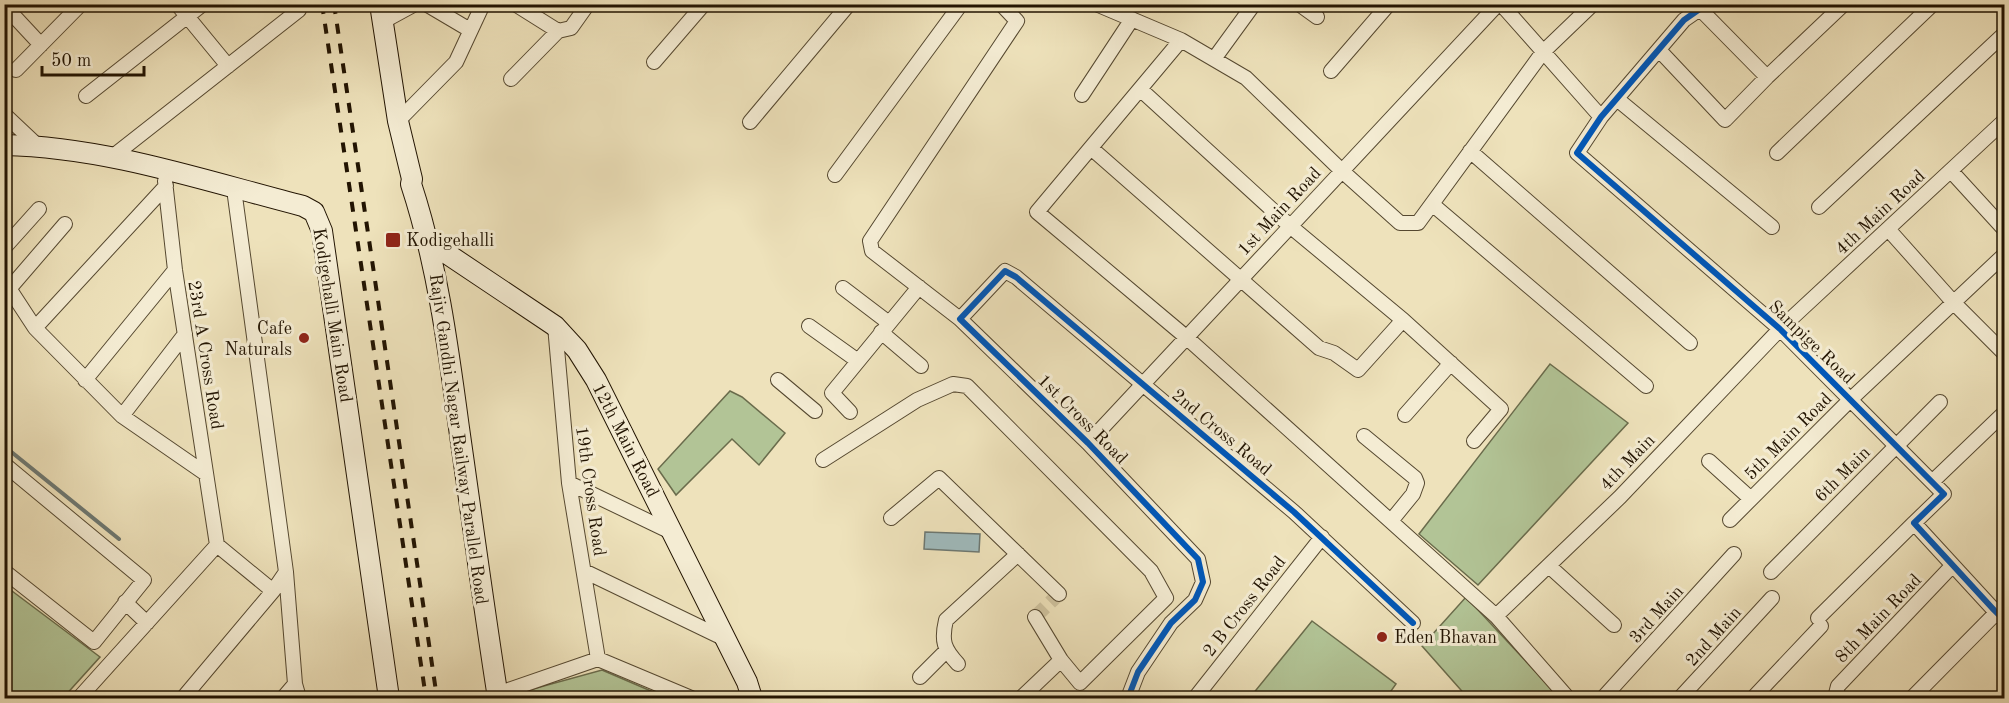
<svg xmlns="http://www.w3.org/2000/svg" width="2009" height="703" viewBox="0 0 2009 703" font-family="'Old Standard TT',serif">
<rect width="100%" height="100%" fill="#eee2bb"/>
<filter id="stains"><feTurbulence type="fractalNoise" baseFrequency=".00333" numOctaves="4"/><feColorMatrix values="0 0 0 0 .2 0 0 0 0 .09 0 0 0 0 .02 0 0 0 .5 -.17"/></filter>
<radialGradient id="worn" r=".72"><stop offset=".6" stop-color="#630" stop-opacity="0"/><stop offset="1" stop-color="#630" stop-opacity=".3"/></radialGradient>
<path fill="#b2c496" stroke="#6a6c4c" stroke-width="1.5" d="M1550 364 1628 423 1478 585 1419 534Z
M730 391 742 397 785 433 759 465 732 439 676 495 658 469Z
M4 585 100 657 63 698H12L5 693Z
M1466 597 1560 698H1468L1422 646Z
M1312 621 1396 684 1386 698H1255L1252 695Z
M602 670 658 694 653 698H511V695Z"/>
<path fill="#9fbabc" stroke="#6d7872" stroke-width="1.5" d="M925 532 980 534 979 552 924 549Z"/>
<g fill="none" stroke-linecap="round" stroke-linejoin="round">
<path stroke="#6d7872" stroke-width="4" d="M4 446 119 539"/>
<path stroke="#cfc39f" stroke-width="14" stroke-dasharray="14 7" stroke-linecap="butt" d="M1035 617 1059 594"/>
<g stroke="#554830" stroke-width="16">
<path id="street" d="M177 4 228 66
M426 4 470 30
M515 4 558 31 571 28 588 4
M1096 4 1181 40 1246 78 1342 171 1400 223H1418L1543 52 1593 4
M1299 4 1317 17
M1501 4 1601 117
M1695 4 1767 77 1844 4
M1707 4 1684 20 1601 117 1577 153 1780 329 1944 494 1914 523 1994 610 2004 620
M14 16 41 45
M382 22 415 4
M1181 40 1037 212 1186 337 1496 616 1568 698
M1659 50 1725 120 1767 77
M1214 59 1254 4
M654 62 704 4
M16 70 81 4
M1331 71 1389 4
M511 79 558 31
M1140 89 1290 226 1403 320 1501 409 1474 441
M1082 95 1132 19
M86 96 203 4
M1617 99 1772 227
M4 114 38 146
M398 121 456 62 483 4
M750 122 849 4
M1091 148 1319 348 1334 353 1358 370 1403 320
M1470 151 1690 343
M1777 153 1933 4
M112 157 299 10
M1951 171 2004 229
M835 175 961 4
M165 181 175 270 217 545
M166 186 35 328 122 416 206 474
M234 189 286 572 295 684 299 698
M1432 204 1646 386
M1819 207 2004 34
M1888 229 1954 303 2004 353
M4 248 39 209
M5 282 35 328
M843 288 889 323
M9 289 65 224
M960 319 872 251 870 241 1017 21 1001 4
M555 326 569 483 598 659
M809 326 858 361
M881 332 921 366
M85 380 175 270
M778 380 815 411
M850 412 832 393 919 287
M1405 415 1451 363
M122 416 185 334
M1364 436 1415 478 1417 483 1413 494 1391 521
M1088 443 1498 4
M823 460 917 400 953 384 967 386 1151 571 1166 598 1080 683 1061 660 1021 698
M1709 461 1751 499
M4 464 144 580 94 642 4 571
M1932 482 2004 413
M569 483 673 533
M891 518 939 478 1059 594
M1730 520 1850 400 2004 255
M217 545 273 591
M1549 566 1614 625
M584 571 725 639
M1771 572 1940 402
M125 602 147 623
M1496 616 1620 497 1780 329 2004 121
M1035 617 1061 660
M1818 618 1914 523
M958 664C944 649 941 641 946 620L1018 554
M920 677 946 651
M497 694 598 659 691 698
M79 698 217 545
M183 698 273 591 286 572
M283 698 295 684
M1128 698 1138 672 1171 623 1195 600 1203 582 1198 559 1088 443 960 319 1005 271 1016 277 1294 512 1413 623
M1195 698 1322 537
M1603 698 1734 554
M1680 698 1772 598
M1753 698 1821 626
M1835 698 1838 686 1952 566
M1912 698 2004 605
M2001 698 2004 695"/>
</g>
<g stroke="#221402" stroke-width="22">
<path id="secondary" d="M380 4 398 121 412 179 411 184C437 263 448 346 459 428 472 519 484 609 498 698
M4 145C107 147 205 181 303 206L314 212 322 231 389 698
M428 241 555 326 577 350 596 380 747 682 752 698"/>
</g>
<use href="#street" stroke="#f4ecd3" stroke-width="14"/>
<use href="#secondary" stroke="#f4ecd3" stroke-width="20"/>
<path stroke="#221402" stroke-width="4" stroke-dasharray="10 10" stroke-linecap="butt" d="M322 4 426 698
M334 4 437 698"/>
<g stroke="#f4ecd3" stroke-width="10">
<path id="cycleway" d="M1707 4 1684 20 1601 117 1577 153 1780 329 1944 494 1914 523 1994 610 2004 620
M1128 698 1138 672 1171 623 1195 600 1203 582 1198 559 1088 443 960 319 1005 271 1016 277 1294 512 1413 623"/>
</g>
<use href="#cycleway" stroke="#0057b8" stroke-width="6"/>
</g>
<g fill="#8f2418" stroke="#f4ecd3" stroke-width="2">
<rect x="385" y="232" width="16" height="16" rx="3"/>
<circle cx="304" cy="338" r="6"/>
<circle cx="1382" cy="637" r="6"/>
</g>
<g text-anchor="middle" stroke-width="6" stroke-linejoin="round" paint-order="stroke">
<g font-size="18" fill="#221402" stroke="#f4ecd3">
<text transform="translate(1279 211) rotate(-47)" y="6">1st Main Road</text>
<text transform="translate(1880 212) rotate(-43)" y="6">4th Main Road</text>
<text transform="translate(333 315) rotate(81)" y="6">Kodigehalli Main Road</text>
<text transform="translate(1812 342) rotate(44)" y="6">Sampige Road</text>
<text transform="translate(206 355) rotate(81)" y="6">23rd A Cross Road</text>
<text transform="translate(1083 419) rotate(45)" y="6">1st Cross Road</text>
<text transform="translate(1222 432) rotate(40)" y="6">2nd Cross Road</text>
<text transform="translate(1788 436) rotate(-45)" y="6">5th Main Road</text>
<text transform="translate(459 439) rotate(82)" y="6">Rajiv Gandhi Nagar Railway Parallel Road</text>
<text transform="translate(626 440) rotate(63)" y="6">12th Main Road</text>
<text transform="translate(1627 462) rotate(-46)" y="6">4th Main</text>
<text transform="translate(1842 474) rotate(-45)" y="6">6th Main</text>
<text transform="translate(591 491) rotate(82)" y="6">19th Cross Road</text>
<text transform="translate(1244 606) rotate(-52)" y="6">2 B Cross Road</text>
<text transform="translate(1656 614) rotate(-48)" y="6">3rd Main</text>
<text transform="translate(1878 618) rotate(-46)" y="6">8th Main Road</text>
<text transform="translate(1713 636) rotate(-48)" y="6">2nd Main</text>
</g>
<g font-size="18" fill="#221402" stroke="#f4ecd3" text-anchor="start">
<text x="406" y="246">Kodigehalli</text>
<text x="292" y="334" text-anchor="end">Cafe<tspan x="292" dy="21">Naturals</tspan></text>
<text x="1394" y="643">Eden Bhavan</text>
</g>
</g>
<rect width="2009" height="703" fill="none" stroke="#eee2bb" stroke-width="24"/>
<rect x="6" y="6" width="1997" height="691" fill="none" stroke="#221402" stroke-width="3"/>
<rect x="12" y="12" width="1985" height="679" fill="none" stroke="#221402" stroke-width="1.5"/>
<path d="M42 66v9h102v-9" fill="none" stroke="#221402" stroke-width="3"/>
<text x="51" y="66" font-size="18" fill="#221402" stroke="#f4ecd3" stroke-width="4.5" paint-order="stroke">50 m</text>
<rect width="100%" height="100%" filter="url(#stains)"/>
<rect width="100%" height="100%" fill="url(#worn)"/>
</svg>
